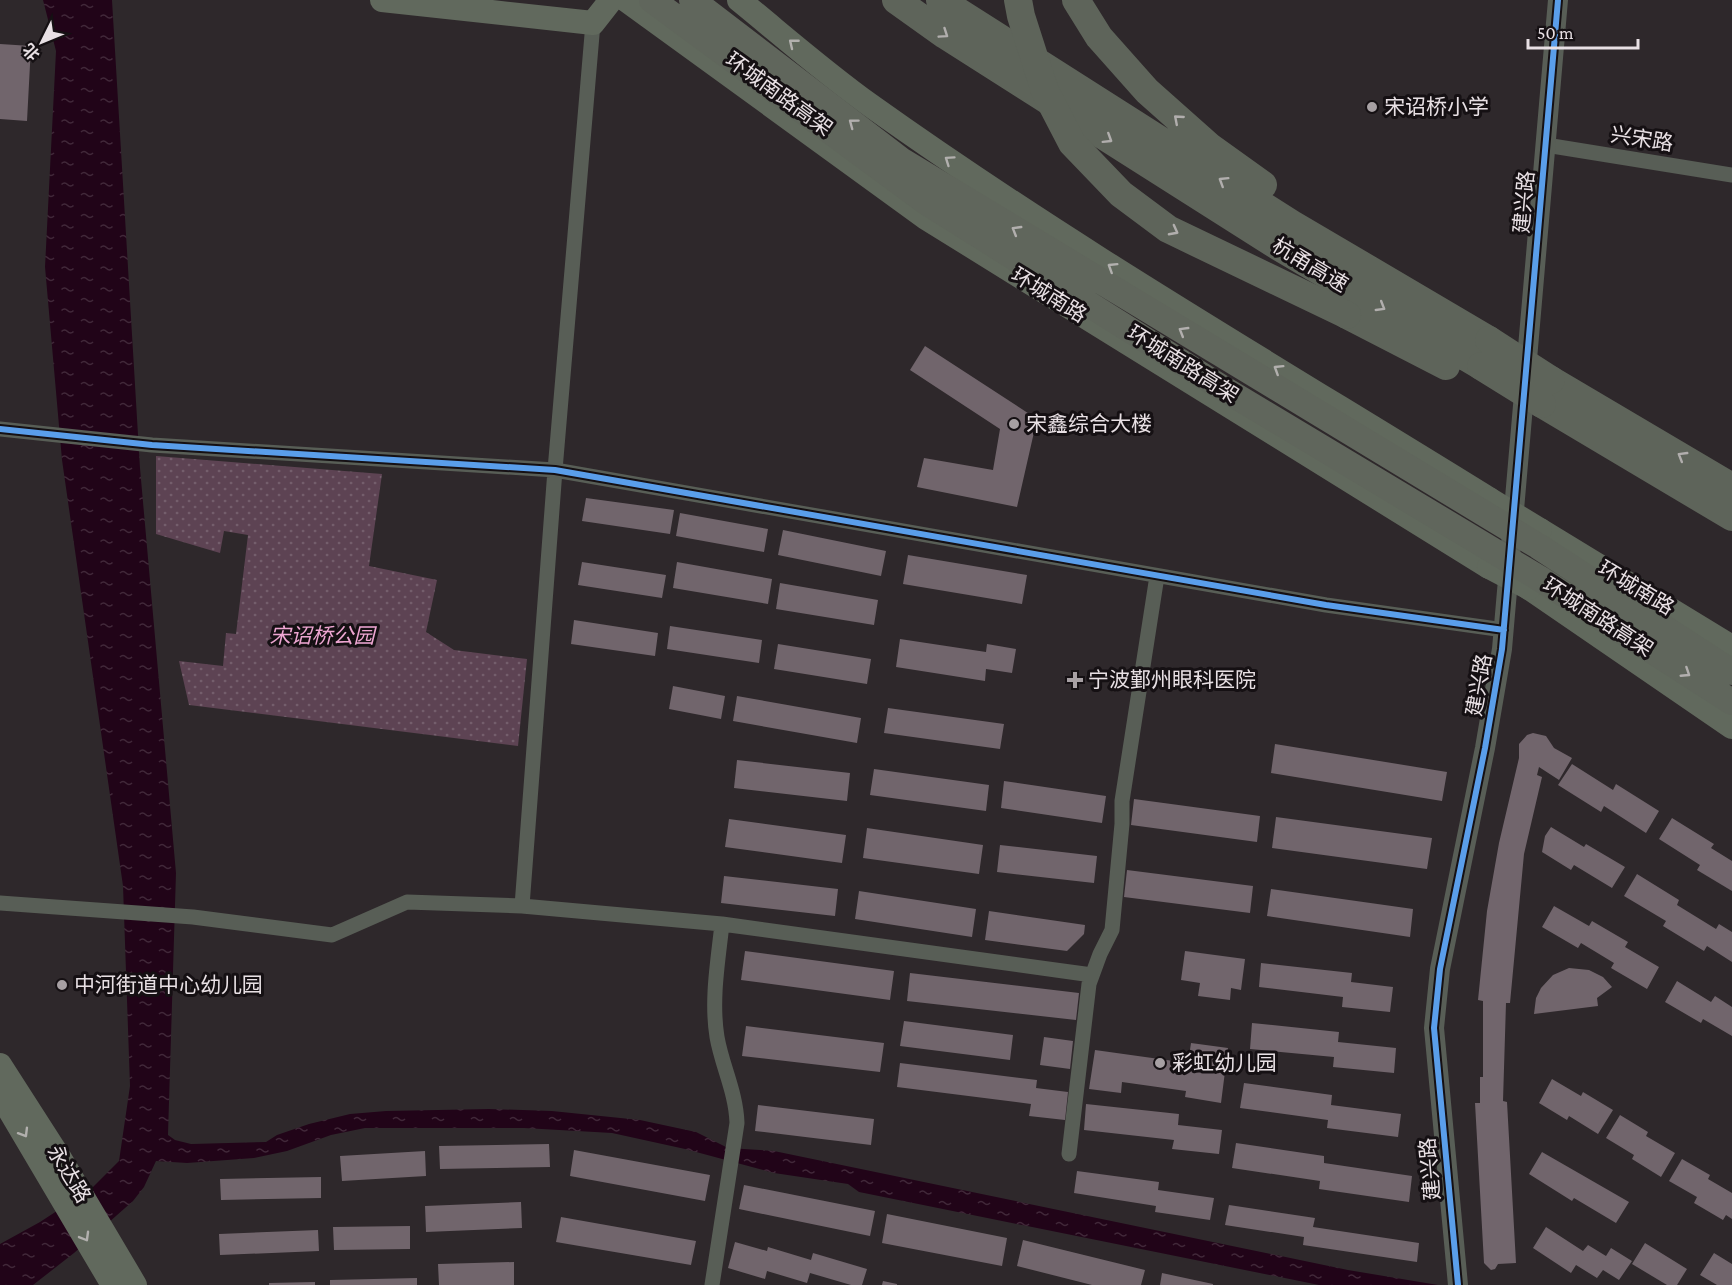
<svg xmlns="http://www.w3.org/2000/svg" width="1732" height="1285" viewBox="0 0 1732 1285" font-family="'Crimson Pro','Noto Sans SC',serif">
<defs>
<pattern id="green-dots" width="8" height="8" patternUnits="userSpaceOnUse" patternTransform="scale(1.5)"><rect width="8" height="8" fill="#5d4353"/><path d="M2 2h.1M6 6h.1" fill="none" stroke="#745e6c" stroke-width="1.8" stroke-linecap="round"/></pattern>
<pattern id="water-ripples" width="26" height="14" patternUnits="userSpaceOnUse" patternTransform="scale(1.5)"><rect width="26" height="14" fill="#210418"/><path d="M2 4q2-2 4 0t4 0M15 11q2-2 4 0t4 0" fill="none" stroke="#412839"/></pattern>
</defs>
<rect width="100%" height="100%" fill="#2e282b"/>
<path fill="url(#green-dots)" d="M156 456 382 474 369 566 437 580 426 632 454 650 527 659 518 746 189 705 179 661 223 666 226 633 236 634 248 535 224 531 220 553 156 534Z"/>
<path fill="url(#water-ripples)" d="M43 0H112L140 468 176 873 168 1135 175 1140 191 1144 266 1142 277 1135 309 1124 350 1114 386 1111 489 1109 552 1111 640 1120 696 1132 728 1148 774 1151 1348 1270 1438 1285H1319L859 1192 848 1184 774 1173 685 1149 612 1133 524 1128H365L331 1135 287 1151 254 1158 187 1163 156 1161 144 1187 133 1201 74 1253 33 1285H0V1244L40 1222 92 1188 119 1161 130 1086 123 886 62 460 45 267 56 51Z"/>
<path fill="#71656c" d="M0 44 31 46 27 121 0 119Z
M925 346 1037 419 1017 507 917 487 924 458 993 470 1000 429 910 370Z
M586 498 674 510 670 534 582 521Z
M680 513 768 529 764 552 676 536Z
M783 530 886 551 881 576 778 555Z
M908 555 1027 575 1022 604 903 584Z
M582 562 666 575 662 598 578 585Z
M677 562 772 579 768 604 673 588Z
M780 583 878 600 874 625 776 609Z
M574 620 658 633 655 656 571 644Z
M670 626 762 640 759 663 667 649Z
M900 639 986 652 987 644 1016 649 1012 673 986 669 985 681 896 667Z
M778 644 871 659 867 684 774 669Z
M673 686 725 696 721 719 669 709Z
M737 696 861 718 857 743 733 721Z
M888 708 1004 724 1000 749 884 733Z
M1533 733 1546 736 1554 748 1572 758 1559 780 1539 767 1537 775 1542 777 1524 854 1510 1003H1506L1503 1101 1507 1102 1516 1263 1498 1264 1495 1269 1491 1270 1484 1263 1475 1103H1480V1077H1483V1001L1478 1000 1487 911 1499 843 1519 758V744L1527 735Z
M1275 744 1447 772 1442 801 1271 773Z
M737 760 850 773 847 801 734 788Z
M1572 764 1613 790 1616 784 1659 811 1646 833 1604 806 1601 812 1558 785Z
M874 769 989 785 986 811 870 795Z
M1004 781 1106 796 1102 823 1001 808Z
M1134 799 1260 816 1257 842 1131 825Z
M1276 817 1432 838 1427 869 1272 848Z
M1672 818 1714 844 1711 848 1732 861V891L1697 870 1700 865 1659 839Z
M729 819 846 835 842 863 725 847Z
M1551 827 1584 847 1586 844 1625 867 1612 888 1574 865 1571 870 1542 852 1545 836Z
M867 828 983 845 979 874 863 858Z
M1000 845 1097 856 1094 883 997 872Z
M1127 870 1253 886 1250 913 1124 897Z
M1637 874 1679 900 1677 905 1716 929 1719 924 1732 932V962L1707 946 1704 951 1663 926 1666 921 1624 896Z
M724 876 838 889 835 916 721 903Z
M1271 889 1413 909 1410 937 1267 916Z
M859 891 976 909 972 937 855 919Z
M1554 906 1589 926 1592 921 1628 942 1625 947 1659 967 1647 989 1611 968 1614 963 1581 943 1578 948 1542 927Z
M989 911 1085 925 1084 934 1067 951 985 940Z
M745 951 894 971 890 1000 741 980Z
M1185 951 1245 959 1241 990 1231 988 1230 1000 1198 996 1200 983 1181 980Z
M1261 963 1352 973 1351 982 1393 987 1390 1012 1342 1007 1343 997 1259 987Z
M1569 968 1589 970 1603 977 1612 987 1597 998 1598 1006 1534 1014 1536 998 1541 988 1553 975Z
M910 973 1079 993 1076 1020 907 1001Z
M1677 981 1711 1002 1715 996 1732 1007V1036L1703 1019 1701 1023 1665 1002Z
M904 1021 1013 1035 1010 1060 900 1046Z
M1252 1023 1339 1032 1338 1042 1396 1048 1394 1073 1333 1067 1334 1057 1250 1049Z
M746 1026 884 1043 880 1072 742 1056Z
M1044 1037 1073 1041 1070 1069 1040 1065Z
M1191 1043 1228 1048 1221 1103 1185 1097 1186 1091 1122 1082 1121 1093 1089 1089 1095 1050 1188 1063Z
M900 1063 1037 1080 1036 1088 1068 1092 1065 1120 1029 1116 1031 1104 897 1087Z
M1552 1079 1581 1096 1583 1092 1613 1110 1598 1134 1569 1116 1567 1120 1539 1103Z
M1244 1083 1332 1095 1331 1105 1401 1114 1398 1137 1327 1128 1328 1120 1240 1108Z
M1086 1104 1179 1114 1178 1125 1222 1130 1219 1154 1172 1149 1174 1140 1084 1130Z
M758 1105 874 1119 871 1145 755 1131Z
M1620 1115 1648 1132 1646 1136 1675 1153 1661 1177 1632 1159 1634 1155 1606 1138Z
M1236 1143 1324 1156V1163L1412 1176 1409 1202 1319 1189 1320 1181 1232 1168Z
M549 1144 550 1167 440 1169 439 1146Z
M574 1150 710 1175 705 1201 570 1176Z
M425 1151 426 1176 342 1181 340 1156Z
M1542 1152 1629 1202 1616 1223 1574 1198 1572 1201 1529 1174Z
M1682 1159 1710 1175 1708 1179 1732 1193V1219L1726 1215 1723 1220 1694 1203 1697 1197 1669 1181Z
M1077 1171 1159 1182 1158 1190 1214 1198 1210 1220 1155 1212 1156 1206 1074 1193Z
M321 1177V1198L221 1200 220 1179Z
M744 1185 875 1211 870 1236 739 1209Z
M521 1202 522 1228 426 1232 425 1206Z
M1229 1205 1315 1218 1313 1227 1419 1243 1417 1262 1303 1245 1304 1237 1225 1225Z
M887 1214 1007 1238 1002 1266 882 1243Z
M561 1217 696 1241 691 1265 556 1242Z
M410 1226V1249L334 1250 333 1227Z
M1546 1227 1583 1251 1588 1245 1606 1256 1611 1248 1632 1261 1619 1280 1603 1270 1597 1278 1576 1265 1571 1273 1533 1248Z
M318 1230 319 1251 220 1255 219 1234Z
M1023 1240 1145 1270 1141 1285H1092L1017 1266Z
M735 1242 767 1251 768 1247 811 1260 813 1253 867 1269 862 1285H851L810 1273 807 1283 767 1271 765 1279 728 1268Z
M1645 1243 1687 1269 1677 1285H1667L1632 1264Z
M1714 1253 1732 1264V1285H1717L1700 1275Z
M514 1262V1285H439L438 1264Z
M1162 1273 1213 1284V1285H1160Z
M417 1278V1285H330V1280Z
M883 1281 897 1284V1285H882Z
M315 1282V1285H269V1283Z"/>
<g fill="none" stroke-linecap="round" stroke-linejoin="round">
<path stroke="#585e56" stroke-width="15" d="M1546 145 1732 175
M0 429 152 445 555 470 1326 605 1504 630
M0 903 193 917 332 935 407 902 522 906 722 924 1092 975
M522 906 555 470 593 23
M1069 1154 1089 984 1100 954 1112 930 1122 824V801L1157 576
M712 1285 737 1123C736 1092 722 1066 717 1037 711 1000 718 961 722 924"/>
<path stroke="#585e56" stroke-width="20" d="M1458 1285 1434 1028 1440 969 1485 748 1502 649 1558 0"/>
<path stroke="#61695d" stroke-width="24" d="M382 0 593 23 611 0
M626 0 926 218 1489 567
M739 0C782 35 824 72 870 105 1069 247 1281 370 1489 499
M1540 530 1732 647
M1529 588 1732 727
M0 1065 61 1160 135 1285
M3 1099 113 1285"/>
<path stroke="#5e645a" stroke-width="28" d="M896 0 945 35 1279 247 1481 366
M940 0 1292 224 1489 340
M1076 0 1099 37 1147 91 1210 147 1263 185
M1347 315 1446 366
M1551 380 1732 487
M1542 404 1732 517"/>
<path stroke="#61695d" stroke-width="24" d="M1489 499 1540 530
M1489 567 1529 588"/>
<path stroke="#60665c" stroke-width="26" d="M652 0 926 202 1219 386 1542 580 1732 702
M692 0 901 160 1538 546 1732 672"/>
<path stroke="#5e645a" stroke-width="28" d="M1018 0 1021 16 1045 91 1072 143 1121 194 1168 229 1347 315
M1489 340 1551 380
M1481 366 1542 404"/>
<g stroke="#151013" stroke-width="10">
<path id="cycleway" d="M0 429 152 445 555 470 1326 605 1504 630
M1458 1285 1434 1028 1440 969 1485 748 1502 649 1558 0"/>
</g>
<use href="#cycleway" stroke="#5a9eea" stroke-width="6"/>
</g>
<defs><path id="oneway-chevron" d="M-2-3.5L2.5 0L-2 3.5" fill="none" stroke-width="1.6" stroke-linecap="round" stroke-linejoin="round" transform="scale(1.5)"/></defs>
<g stroke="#b1aead">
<use href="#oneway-chevron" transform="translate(944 34) rotate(34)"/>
<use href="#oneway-chevron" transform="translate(1178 119) rotate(-139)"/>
<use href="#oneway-chevron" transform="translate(1108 139) rotate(32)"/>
<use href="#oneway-chevron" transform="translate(1223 181) rotate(-148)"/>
<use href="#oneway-chevron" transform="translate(1174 231) rotate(28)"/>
<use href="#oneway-chevron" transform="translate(1381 307) rotate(31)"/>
<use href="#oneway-chevron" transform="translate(1682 456) rotate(-149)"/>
</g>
<g stroke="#b2b0ae">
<use href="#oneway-chevron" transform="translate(793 43) rotate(-141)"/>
<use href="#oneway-chevron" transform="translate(949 160) rotate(-145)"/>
<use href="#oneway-chevron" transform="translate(1112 267) rotate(-148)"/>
<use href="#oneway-chevron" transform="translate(1278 369) rotate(-148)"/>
<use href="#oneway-chevron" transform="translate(24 1133) rotate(59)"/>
<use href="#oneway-chevron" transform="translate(85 1237) rotate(60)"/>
</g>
<g stroke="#b2afae">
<use href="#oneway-chevron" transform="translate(853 123) rotate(-143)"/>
<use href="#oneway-chevron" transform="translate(1016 230) rotate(-149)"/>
<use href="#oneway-chevron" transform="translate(1183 331) rotate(-149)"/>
<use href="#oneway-chevron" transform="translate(1686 673) rotate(33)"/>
</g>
<g fill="#a7a0a3" stroke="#151013" stroke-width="2">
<circle cx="1372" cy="107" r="6"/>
<circle cx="1014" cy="424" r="6"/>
<path d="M1072 671h6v6h6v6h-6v6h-6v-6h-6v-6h6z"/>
<circle cx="62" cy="985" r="6"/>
<circle cx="1160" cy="1063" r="6"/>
</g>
<g text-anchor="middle" stroke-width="6" stroke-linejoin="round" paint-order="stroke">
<g font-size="21" fill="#e8e0e4" stroke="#151013">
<text transform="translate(779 94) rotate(36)" y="7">环城南路高架</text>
<text transform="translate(1642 139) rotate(9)" y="7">兴宋路</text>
<text transform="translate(1524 202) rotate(-85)" y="7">建兴路</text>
<text transform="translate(1310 265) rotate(31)" y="7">杭甬高速</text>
<text transform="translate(1049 295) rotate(32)" y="7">环城南路</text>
<text transform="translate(1183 364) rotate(32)" y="7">环城南路高架</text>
<text transform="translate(1636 588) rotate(31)" y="7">环城南路</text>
<text transform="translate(1598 617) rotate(33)" y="7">环城南路高架</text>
<text transform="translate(1479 685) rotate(-80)" y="7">建兴路</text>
<text transform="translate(1430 1169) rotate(-95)" y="7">建兴路</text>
<text transform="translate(69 1174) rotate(59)" y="7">永达路</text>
</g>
<g font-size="21" fill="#e8e0e4" stroke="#151013" text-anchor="start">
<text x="1384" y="114">宋诏桥小学</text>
<text x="1026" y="431">宋鑫综合大楼</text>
<text x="1088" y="687">宁波鄞州眼科医院</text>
<text x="74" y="992">中河街道中心幼儿园</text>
<text x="1172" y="1070">彩虹幼儿园</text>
</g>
<g font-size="21" font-style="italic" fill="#eea6d2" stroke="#151013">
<text x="322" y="643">宋诏桥公园</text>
</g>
</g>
<g transform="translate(42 42) rotate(227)" stroke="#151013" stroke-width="4.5" paint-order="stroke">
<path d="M0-4.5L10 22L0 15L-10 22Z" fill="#e8e0e4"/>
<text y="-9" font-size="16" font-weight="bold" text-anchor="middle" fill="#e8e0e4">北</text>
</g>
<path d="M1528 39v9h110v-9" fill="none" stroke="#e8e0e4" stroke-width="3"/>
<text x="1537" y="39" font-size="18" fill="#e8e0e4" stroke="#151013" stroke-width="4.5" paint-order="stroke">50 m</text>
</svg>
